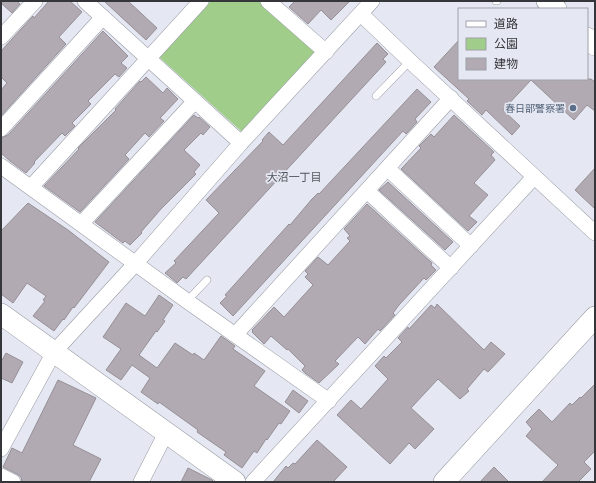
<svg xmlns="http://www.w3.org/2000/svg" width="596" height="483" viewBox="0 0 596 483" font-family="'Archivo Narrow','Noto Sans JP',sans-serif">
<rect width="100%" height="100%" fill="#e5e8f2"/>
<path fill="#a0ce8a" d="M211 1H259L315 52 242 132 159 57Z"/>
<path fill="#b1aab2" stroke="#968f96" d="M1 1H17L20 4 12 13 1 3Z
M49 1H70L82 12 59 37 66 44 1 116V90L7 83 1 77V51L33 16 34 18Z
M104 1H128L157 28 146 40Z
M295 1H350L331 20 321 10 308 24 289 7Z
M103 31 128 56 121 63 127 68 119 77 115 74 88 101 91 104 72 123 75 126 65 136 62 133 34 162 35 163 26 173 10 161 1 153V138L8 135Z
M459 40V79H591L595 82V111L587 105 574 120 531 80 503 110 520 126 512 135 486 110 482 115 467 101 469 99 434 67Z
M377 43 388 54 383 59 386 62 186 279 183 277 177 283 170 277 165 273 176 263 174 261 219 213 206 200 263 141 262 140 269 132 283 145Z
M146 77 163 93 167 88 178 99 160 118 164 121 149 137 145 133 125 155 129 159 80 212 44 186 79 149 78 148 116 110 115 109 140 81 141 82Z
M417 89 431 102 415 119 417 122 406 134 403 131 233 316 220 303 227 296 225 295 289 224 290 225 312 199 318 193 319 194Z
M194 115 198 118 199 117 210 127 203 135 201 133 184 150 200 165 194 172 196 174 161 209 141 232 142 233 130 245 125 241 123 243 95 222Z
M454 115 494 152 491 155 495 160 474 183 488 195 469 216 477 222 468 231 401 169 421 148 419 146 431 134 434 137Z
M595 168V209L575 190Z
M388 182 453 242 445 250 379 190Z
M28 203 68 230 109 262 74 308 73 307 64 320 63 319 54 331 33 316 45 301 43 300 46 296 27 283 13 303 1 294V231Z
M367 204 432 263 431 265 436 270 426 280 424 278 399 305 393 313 395 315 380 331 378 329 365 344 358 337 335 361 339 364 319 383 305 373 302 370 305 366 288 349 287 350 271 336 264 344 252 332 253 331 252 330 274 307 284 317 313 285 305 277 308 274 305 271 318 257 328 265 350 241 347 238 350 236 344 229Z
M159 295 173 305 163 320 165 321 157 332 156 331 139 355 157 368 175 343 193 355 194 353 204 360 221 336 235 346 233 349 265 371 254 386 290 411 281 424 279 423 267 440 266 439 257 453 254 451 242 468 224 455 226 452 197 432 198 430 159 402 158 404 141 392 150 378 132 365 121 380 106 370 121 349 103 337 126 303 145 316Z
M437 304 484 350 491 342 505 354 488 372 484 369 467 389 469 391 460 399 438 379 411 408 434 429 415 449 409 443 390 464 337 415 351 400 361 409 388 379 375 366 384 356 386 358 402 342 398 338 408 327 409 329 431 305 435 308Z
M6 353 23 362 12 383 1 378V362Z
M58 380 96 398 73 445 101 459 89 482H22L21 477 17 474 3 467 12 448 22 453Z
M595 384V451L584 462 591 469 578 482H542L558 465 526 436 532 429 526 422 539 409 552 422 570 403 572 405 580 397 581 398Z
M293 390 308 401 299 413 285 402Z
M317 440 347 467 333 482H273L286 466 288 468 293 463 295 464Z
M494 467 509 482H480Z
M188 468 212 480 214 482H181Z"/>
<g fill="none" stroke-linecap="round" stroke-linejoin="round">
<g stroke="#989ba4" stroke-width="8">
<path id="lane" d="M496 1H497
M376 96 410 61
M187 301 207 280"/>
</g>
<g stroke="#989ba4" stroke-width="16">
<path id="street" d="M85 1 241 143
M268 1 326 52
M361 14 410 61 595 233
M1 37 35 1
M1 129 103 17
M1 166 187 301 329 401
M387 168 471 246
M31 187 201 1
M367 191 451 268
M81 224 195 101
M235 335 451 98
M1 449 54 352 135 264 241 143 372 1
M1 476 13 482
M141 482 166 433
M253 482 534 177"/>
</g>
<g stroke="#989ba4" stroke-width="22">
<path id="secondary" d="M547 1 556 9
M587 38 595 45
M1 314 235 482
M444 482 595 317"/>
</g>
<use href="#lane" stroke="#fff" stroke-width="7"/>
<use href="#street" stroke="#fff" stroke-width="15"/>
<use href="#secondary" stroke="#fff" stroke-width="21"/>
</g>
<circle fill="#5c6f8a" stroke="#e5e8f2" stroke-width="1.5" cx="573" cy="108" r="4"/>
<g text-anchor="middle" stroke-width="3.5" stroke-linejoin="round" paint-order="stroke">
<g font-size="10" fill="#4e5e75" stroke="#e5e8f2" text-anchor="end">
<text x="565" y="112">春日部警察署</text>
</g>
<g font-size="11" fill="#52555d" stroke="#e5e8f2">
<text x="294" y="181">大沼一丁目</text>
</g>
</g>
<rect width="596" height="483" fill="none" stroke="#35363a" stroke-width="4"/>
<rect x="458" y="8" width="130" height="72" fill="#e5e8f2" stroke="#9fa1a8"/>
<rect x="466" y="21" width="20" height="6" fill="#ffffff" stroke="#9fa1a8"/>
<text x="494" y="28" font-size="12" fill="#35363a">道路</text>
<rect x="466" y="38" width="20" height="12" fill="#a0ce8a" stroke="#9fa1a8"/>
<text x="494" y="48" font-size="12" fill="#35363a">公園</text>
<rect x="466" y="58" width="20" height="12" fill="#b1aab2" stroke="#9fa1a8"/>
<text x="494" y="68" font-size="12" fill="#35363a">建物</text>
</svg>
